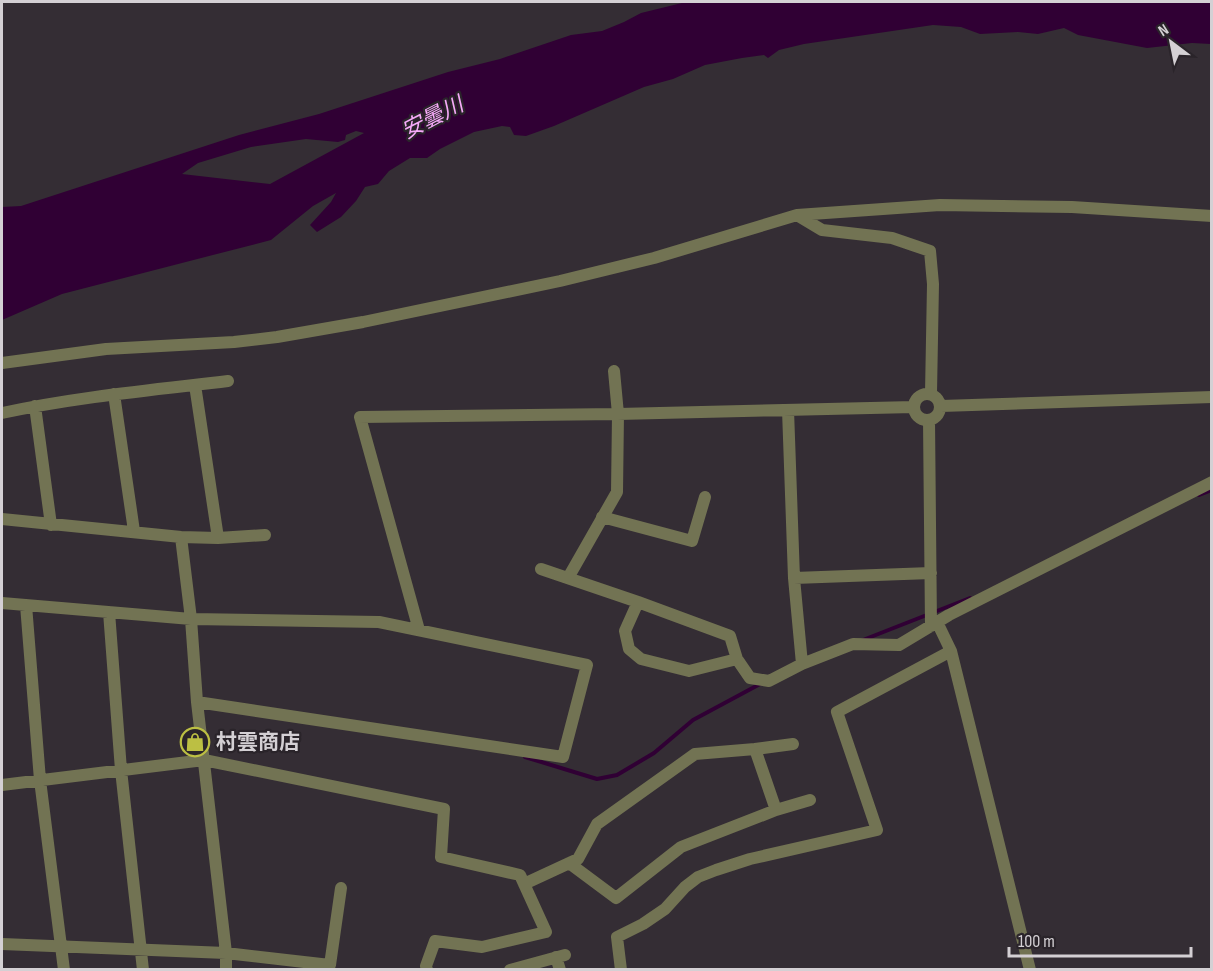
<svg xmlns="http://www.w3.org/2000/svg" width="1213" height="971" viewBox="0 0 1213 971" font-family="'Sofia Sans Condensed','Noto Sans JP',sans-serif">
<rect width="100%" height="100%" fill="#342d34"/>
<path fill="#300034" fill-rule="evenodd" d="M686 2H1211V44L1192 43 1147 48 1078 35 1064 28 1038 34 1018 32 980 34 961 27 933 25 804 44 779 50 768 58 764 55 742 58 705 65 673 79 644 87 554 126 526 136 514 135 510 127 502 126 474 132 440 149 427 158H410L389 171 378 184 365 187 356 201 341 217 317 232 310 225 331 202 336 193 313 206 271 240 62 294 2 320V207L21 206 239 135 319 114 448 72 500 59 571 35 602 31 624 22 641 13ZM356 131 364 133 270 184 182 174 198 163 251 147 306 139 338 142 345 140 346 135Z"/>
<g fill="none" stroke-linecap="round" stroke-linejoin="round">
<path stroke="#300034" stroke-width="4" d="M1199 495 1212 490
M863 640 970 598
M525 757 597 779 617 775 654 753 693 720 760 684"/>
<path stroke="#727353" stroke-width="12" d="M797 215 822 230 892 238 930 251 933 284 931 393
M2 363 106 349 234 342 277 337 363 322 560 281 654 258 797 215 940 205 1072 207 1212 216
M195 385 218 538
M914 407a13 13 0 1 1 26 0a13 13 0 1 1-26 0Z
M114 394 134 531
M35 406 51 525
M941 406 1212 397
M788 410 794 578 802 664
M2 413C76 397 152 390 228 381
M929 420 931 626
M602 517 692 541 705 497
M2 519 181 537 218 538 265 535
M181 537 191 619 197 702 226 953V970
M541 569 638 602 730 636 737 659 750 678 769 681 802 664 853 644 899 645 949 615 1212 482
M568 578 617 492 618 414 614 371
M794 578 931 573
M638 602 625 631 629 649 641 659 689 671 737 659
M2 603 191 619 379 622 587 665 563 757 197 702
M26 605 40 780 64 970
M109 612 121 770 143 970
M937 622 951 651 1030 970
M419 630 360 417 618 414 914 407
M755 749 793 744
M2 785 204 760 444 809 441 857 520 875 546 932 482 947 435 941 426 966 427 970
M776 810 810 800
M524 884 578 859 597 824 695 754 755 749 776 810 681 847 616 898 569 863
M2 944 226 953 330 965 341 888
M556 957 560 970
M510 970 565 955
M621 970 617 937 643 924 665 909 685 887 698 877 716 870 750 859 877 830 837 712 951 651"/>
</g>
<defs>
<g id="shop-ring" transform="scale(1.5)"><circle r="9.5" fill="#2a242a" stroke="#bcbf43" stroke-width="1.5"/><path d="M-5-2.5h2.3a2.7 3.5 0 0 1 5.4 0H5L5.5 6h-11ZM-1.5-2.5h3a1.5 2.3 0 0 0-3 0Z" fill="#bcbf43"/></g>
</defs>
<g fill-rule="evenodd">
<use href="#shop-ring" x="195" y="742"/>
</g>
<g text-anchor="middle" stroke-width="4.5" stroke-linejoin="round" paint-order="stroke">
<g font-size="21" font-weight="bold" fill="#d4d0d4" stroke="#2a242a" text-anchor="start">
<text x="216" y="749">村雲商店</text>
</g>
<g font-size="22" font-style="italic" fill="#f6aaf9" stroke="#2a242a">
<text transform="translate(432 117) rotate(-27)" y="8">安曇川</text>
</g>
</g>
<rect width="1213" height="971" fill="none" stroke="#d4d0d4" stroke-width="6"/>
<g transform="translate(1171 42) rotate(328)" stroke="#2a242a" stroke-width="4.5" paint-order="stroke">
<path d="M0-4.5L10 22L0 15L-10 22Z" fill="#d4d0d4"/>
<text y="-9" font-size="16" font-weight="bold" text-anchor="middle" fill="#d4d0d4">N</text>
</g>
<path d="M1009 947v9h182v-9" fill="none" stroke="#d4d0d4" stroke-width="3"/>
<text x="1018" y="947" font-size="18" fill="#d4d0d4" stroke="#2a242a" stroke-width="4.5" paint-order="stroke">100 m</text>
</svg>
